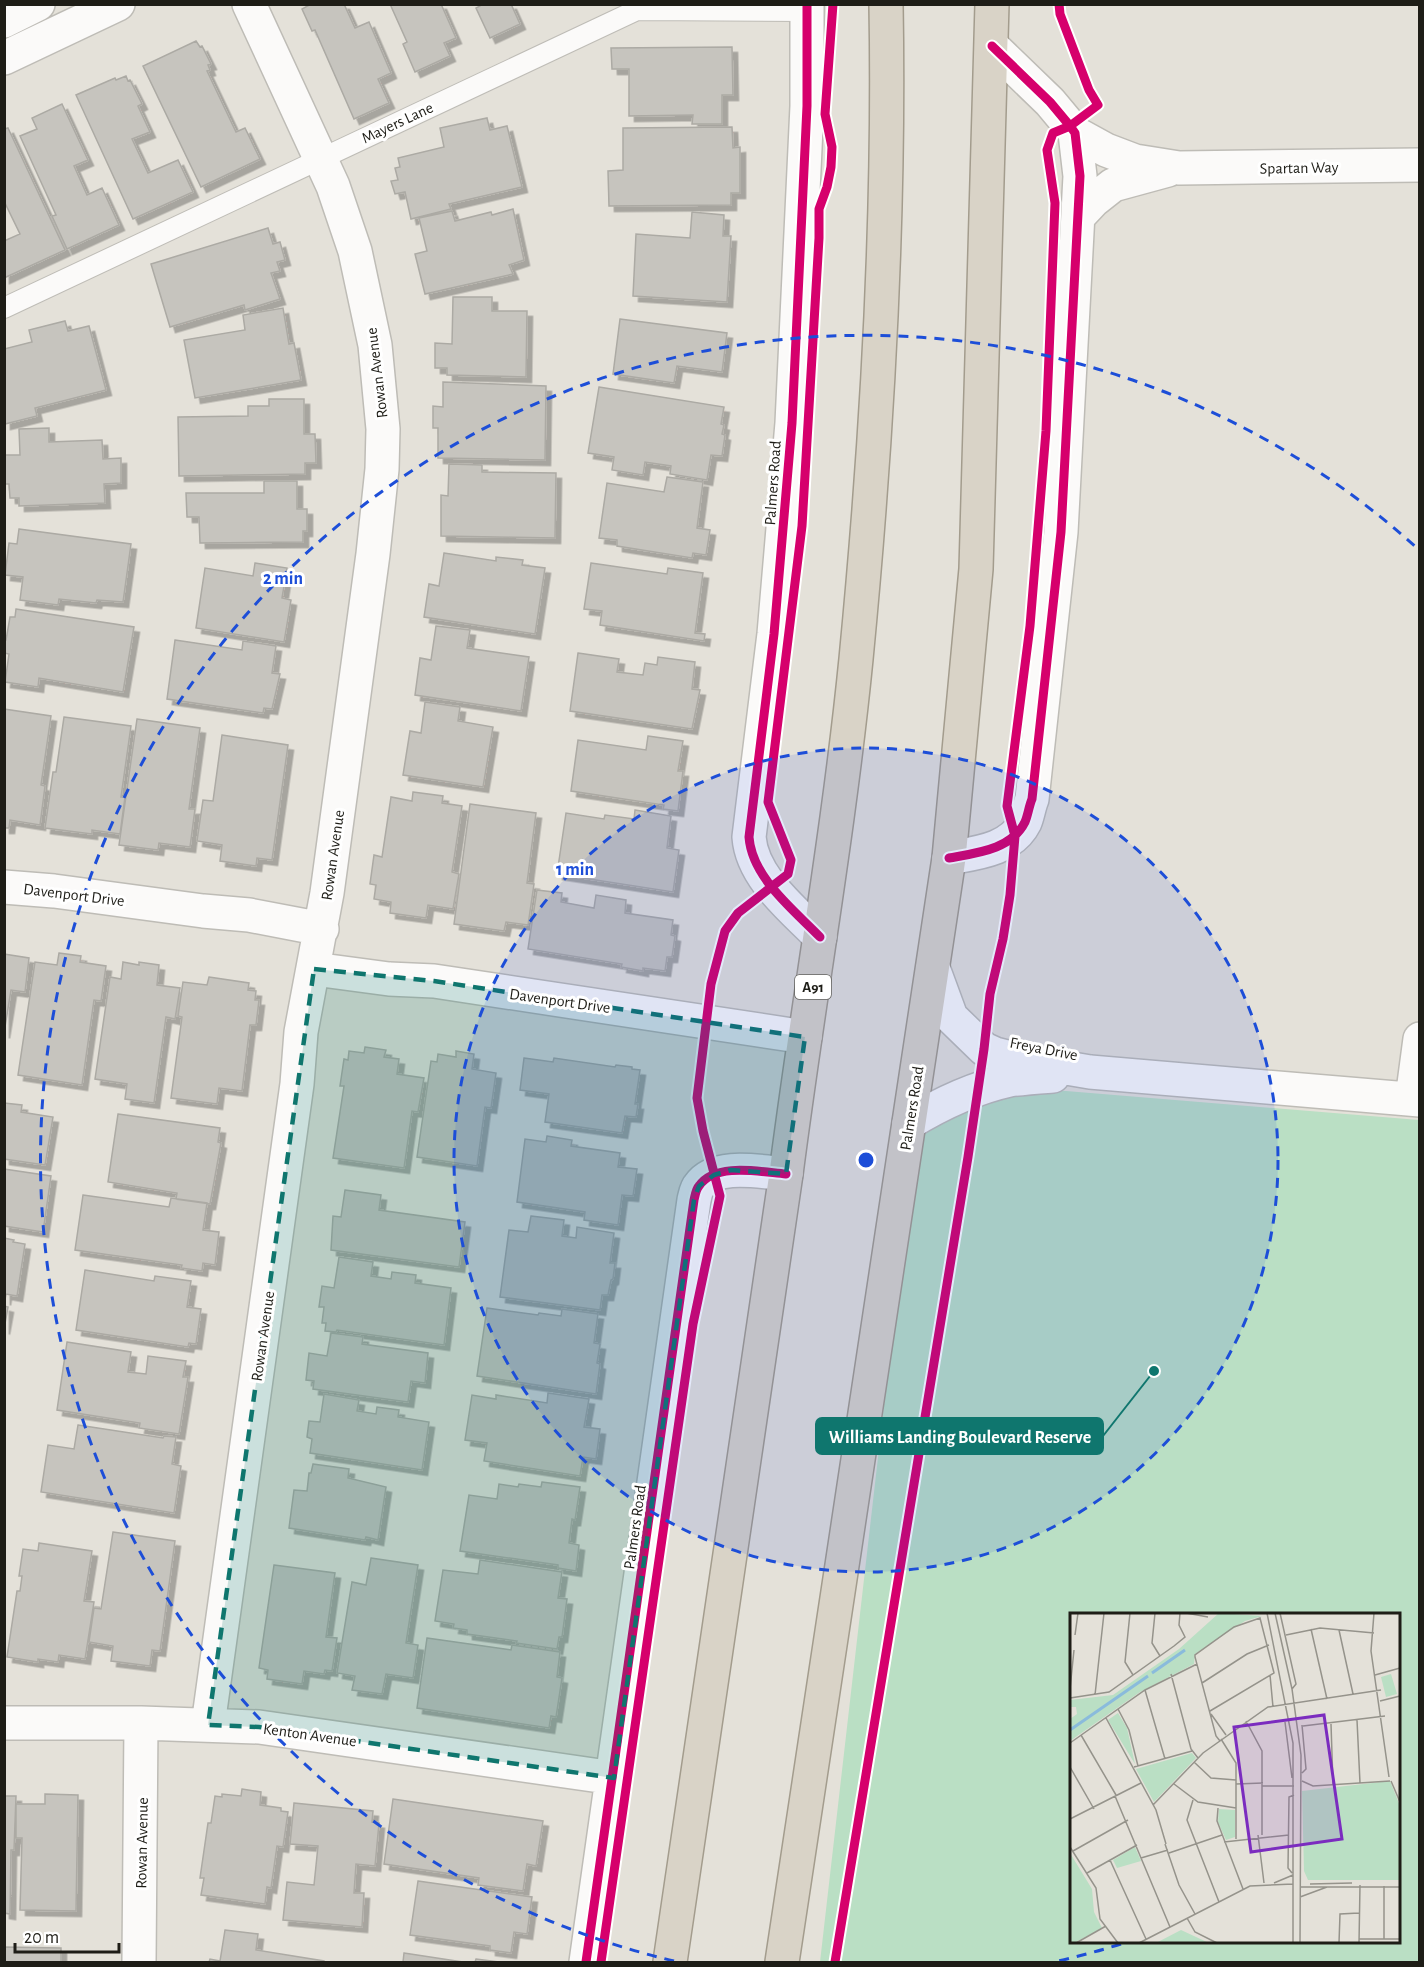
<svg xmlns="http://www.w3.org/2000/svg" width="1424" height="1967" viewBox="0 0 1424 1967" font-family="'Alegreya Sans',sans-serif">
<defs>
<filter id="shadow"><feDropShadow dx="5.5" dy="5.5" stdDeviation="0" flood-color="#0004"/></filter>
</defs>
<rect width="100%" height="100%" fill="#e4e1d9"/>
<path fill="#badfc4" fill-rule="evenodd" d="M1026 1090 1066 1091 1419 1120V1962H820L916 1127ZM1072 1614H1398V1942H1072Z"/>
<path fill="#c6c4be" stroke="#acaaa4" stroke-width="1.5" filter="url(#shadow)" d="M311 4H344L355 28 369 22 391 73 378 79 389 103 354 119 315 30 312 31 302 9Z
M390 4H441L456 38 444 43 450 56 415 72 403 44 407 42Z
M479 4H511L520 24 490 38 476 8 480 6Z
M196 41 200 47 202 46 211 64 208 65 210 70 207 71 236 132 245 128 260 159 201 187 143 66Z
M732 47 733 95H722V124H692L693 115 629 116V69H612L611 48Z
M126 76 128 81 130 80 142 104 138 106 150 132 132 139 148 173 178 160 193 192 133 219 76 95 115 78 116 80Z
M62 104 88 160 74 166 87 195 102 188 119 225 67 249 52 216 56 215 20 136 37 129 32 118Z
M487 118 490 130 507 126 522 187 449 204 451 209 411 219 405 192 395 194 391 181 398 180 395 168 400 167 398 158 444 147 440 128Z
M732 127 733 148 740 147V193H731V205L609 206 608 171 623 170V128Z
M8 128 65 250 4 278V241L20 234 4 201V129Z
M513 209 524 260 509 265 513 274 425 294 415 254 427 251 419 218 452 211 455 221 491 212 492 215Z
M692 212 724 215 723 236H731L727 302 633 296 636 234 690 238Z
M268 228 273 244 280 242 285 260 277 262 280 271 271 273 280 299 245 310 244 305 170 327 151 264Z
M453 297H492V311H527L526 377 447 375V368H435V343L452 344Z
M283 308 289 344 294 343 301 380 195 398 184 340 245 330 243 315Z
M620 319 727 333 722 372 677 366 674 383 613 374Z
M65 321 68 331 89 326 106 390 35 408 37 416 5 424 4 349 32 342 29 330Z
M443 382 546 386 545 460 438 458V428H433V406L443 407Z
M599 387 724 407 721 424 724 425 722 434 725 435 722 456 711 455 707 480 670 474 671 466 645 462 643 475 612 470 614 457 588 453Z
M269 399H304V434H315L316 463H305V474L179 476 178 417 248 416V406H269Z
M49 428V442L102 440 103 459 121 458V483L104 484 105 503 19 506V498H10L9 484H4V455H20L19 429Z
M449 464 482 465V472L556 473 555 538 441 536V495L448 496Z
M667 477 703 482 697 528 710 530 706 555 693 553 692 558 617 546V540L599 538 607 483 664 492Z
M264 481H297V509H307V531H303V542L200 543 199 517H187L186 493H264Z
M19 529 131 544 123 602 97 600 96 603 59 599 58 605 20 600 23 577 5 575 9 543 17 544Z
M444 553 496 561V557L523 560 522 565 545 568 535 634 424 617 429 584 439 586Z
M255 563 287 568 282 598 291 600 284 642 196 628 205 568 253 576Z
M591 563 667 574 668 568 703 573 695 633 705 634 704 641 600 625 602 611 584 609Z
M16 609 134 627 123 692 39 678 38 687 5 682 9 654 4 653V640H6L10 617H15Z
M436 626 470 630 467 648 529 657 521 711 415 695 420 658 431 660Z
M175 640 242 650 243 641 276 646 272 673 280 674 272 709 264 708 263 713 167 699Z
M578 653 619 659 617 672 643 675 645 663 657 665 658 657 695 662 692 689 700 690 692 729 570 711Z
M425 702 460 707 458 721 493 727 483 787 403 775 410 731 421 733Z
M4 709 51 716 41 785 45 786 40 825 10 820 9 828H4Z
M64 717 131 726 121 797H125L120 834 92 830V834L45 828 53 772H56Z
M137 719 200 728 189 809H195L190 847 159 843 158 850 119 845Z
M222 735 288 745 272 860 257 858 256 866 220 861 222 845 197 841 203 800 213 801Z
M648 736 683 741 678 771H683L678 811 663 809 664 805 571 791 578 740 646 750Z
M413 792 443 796 442 803 462 806 452 872 459 874 453 909 428 905 426 918 390 913 391 902 374 899 376 885 370 884 374 855 382 857 391 797 412 801Z
M470 804 536 813 527 883 534 884 528 925 506 922 504 931 454 924Z
M635 810 671 816 667 848 679 850 673 892 557 874 566 813 604 819 605 815 634 819Z
M537 890 562 893 561 902 594 908 596 895 626 900 625 913 673 920 671 935 675 936 672 957H667L665 971 643 968V971L621 967 622 964 528 949Z
M59 953 81 956 80 962 106 966 101 1001 94 1000 82 1085 18 1075 35 962 57 965Z
M4 954 29 958 25 992 11 990 4 1033Z
M123 962 139 965V962L159 965 157 985 180 988 175 1019 166 1017 154 1103 125 1099 127 1084 95 1079 110 977 121 979Z
M209 977 249 983 248 990 256 991 255 1000H259L256 1025H250L242 1091 219 1088 217 1104 171 1098 182 1017 178 1016 183 982 207 985Z
M365 1047 386 1050 384 1057 399 1059 397 1074 424 1078 418 1112 412 1111 404 1168 333 1158 344 1086H340L344 1059 348 1060 349 1051 364 1053Z
M456 1051 474 1054 472 1069 496 1073 491 1108 485 1107 477 1166 417 1157 431 1061 437 1062 438 1054 456 1057Z
M524 1058 553 1062 554 1058 615 1067 616 1065 632 1067V1069L640 1070 635 1104H638L636 1117 625 1116 622 1133 545 1122 549 1094 520 1090Z
M4 1103 22 1105 21 1112 53 1117 45 1165 4 1159Z
M118 1114 220 1128 218 1142 221 1143 210 1204 176 1199 177 1193 108 1182Z
M547 1136 572 1140 571 1146 620 1153 618 1167 637 1169 633 1196 622 1195 618 1225 584 1220 585 1212 517 1202 525 1139 546 1142Z
M4 1169 51 1176 43 1232 4 1226Z
M345 1190 381 1195 379 1210 465 1222 459 1267 331 1250 333 1216 341 1217Z
M83 1195 169 1207 171 1198 207 1203 203 1230 219 1232 215 1265 203 1263 202 1271 181 1268 182 1265 75 1250Z
M531 1216 564 1220 562 1236 576 1238 577 1227 614 1233 610 1263H615L613 1279 611 1280 608 1295H602L600 1310 500 1297 509 1230 528 1232Z
M4 1238 14 1240 13 1242 25 1244 17 1296 6 1294 5 1300Z
M339 1257 373 1262 371 1276 391 1279 392 1272 416 1275 415 1283 451 1288 444 1345 337 1330 336 1332 325 1331 326 1323H322L324 1307H319L322 1286 334 1288Z
M85 1270 154 1281 155 1276 191 1281 187 1307 201 1309 196 1344 189 1343 188 1347 76 1330Z
M4 1306 8 1307 4 1329Z
M487 1308 538 1315 539 1313 561 1316 562 1309 598 1314 594 1343 600 1344 597 1363 600 1364 596 1394 477 1376Z
M331 1333 363 1337 362 1344 428 1353 425 1383 411 1381 408 1402 313 1389 314 1381 306 1380 309 1353 327 1356Z
M67 1342 131 1352 128 1372 146 1374 148 1356 186 1361 183 1377H188L179 1434 139 1428 140 1423 57 1410Z
M548 1393 589 1399 584 1427 600 1429 596 1459 583 1457 580 1476 484 1461 487 1443 465 1440 472 1395 496 1399V1395L547 1403Z
M324 1394 359 1400 357 1411 376 1414 377 1407 399 1410 398 1417 429 1422 422 1470 310 1453 312 1439 307 1437 309 1421 320 1422Z
M78 1425 163 1438 164 1436 176 1437 172 1464 181 1466 174 1513 41 1492 48 1445 74 1449Z
M313 1464 349 1469 348 1478 386 1487 378 1540 366 1537 365 1540 289 1528 294 1490 307 1491 309 1473H311Z
M542 1482 580 1487 575 1520 572 1519 569 1543 579 1545 576 1571 558 1568V1565L460 1551 469 1495 497 1499 499 1484 518 1487 519 1484 541 1487Z
M113 1532 175 1541 160 1651 152 1650 150 1666 111 1661 113 1646 89 1642 94 1608 101 1609Z
M39 1543 92 1551 84 1601 94 1602 85 1659 59 1655 58 1662 38 1659V1662L7 1657 17 1591H20L22 1576H19L23 1549 38 1551Z
M371 1558 418 1565 406 1643 418 1645 413 1678 386 1674 382 1694 352 1690 355 1676 337 1673 352 1582 366 1585Z
M480 1560 562 1572 558 1598 567 1599 562 1637H559L557 1649 516 1643 517 1641 467 1634V1630L453 1628 454 1624 435 1621 443 1570 478 1574Z
M274 1565 335 1573 326 1637 337 1638 332 1671 325 1670 324 1674 304 1671 302 1684 267 1679 268 1670 259 1668Z
M427 1638 511 1650 512 1645 560 1652 557 1677 562 1678 556 1717 551 1716 549 1728 417 1708Z
M242 1789 261 1792 260 1805 281 1808V1811L288 1812 283 1847 277 1846 271 1888 267 1887 265 1904 201 1895 204 1878H200L208 1823H211L215 1796 222 1797V1794L241 1796Z
M45 1794 78 1795 76 1911 20 1910 22 1838H16V1804H45Z
M4 1796H16L14 1850H11L10 1914 4 1913Z
M393 1799 543 1821 536 1866 527 1864 523 1891 478 1885 479 1878 384 1864Z
M294 1803 373 1811 372 1822 379 1823 375 1866 356 1864 354 1893H364L362 1927 283 1920 287 1882 314 1885 318 1846 290 1844Z
M418 1881 532 1897 527 1934 514 1932 511 1953 490 1950V1946L410 1935Z
M225 1930 258 1934 256 1950 324 1961V1962H209L210 1959 220 1961Z
M4 1947 61 1948V1962H4Z
M404 1953 463 1962H403Z
M476 1959 499 1962H475Z"/>
<g fill="none" stroke-linecap="round" stroke-linejoin="round">
<g stroke="#bebcb6" stroke-width="22">
<path id="lane" d="M4 308 637 10 806 11"/>
</g>
<g stroke="#bebcb6" stroke-width="36">
<path id="street" d="M807 4V106L792 423 774 634 749 837C752 878 794 910 820 937
M4 21 38 4
M4 58 118 4
M1075 133 1106 150 1135 161 1179 168 1420 165
M1078 217 1094 200 1113 185 1168 170
M949 858C976 853 1011 850 1025 822 1028 815 1029 806 1032 799L1061 532 1080 176 1075 133 1070 126 1050 102 992 46
M4 887 54 891 203 911 249 915 322 929
M933 968 951 1017 984 1049 995 1054 1019 1060 1090 1072 1420 1100
M314 969 389 979 434 981 805 1037
M1412 1099 1420 1039
M909 1123C940 1104 974 1088 1010 1080 1024 1078 1039 1077 1053 1076
M4 1723H141L259 1727 614 1778
M208 1725 297 1084 301 1032 327 893 373 554 382 469 383 429 375 345 355 251 333 186 249 4
M139 1962 141 1723
M586 1962 694 1200C695 1196 696 1189 699 1186 715 1162 761 1172 786 1174"/>
</g>
<g stroke="#a39c8d" stroke-width="36">
<path id="highway" d="M670 1962 786 1174C808 1002 839 831 856 659 877 442 890 223 886 4
M782 1962 949 858 976 569 992 4"/>
</g>
<use href="#lane" stroke="#fbfaf9" stroke-width="20"/>
<use href="#street" stroke="#fbfaf9" stroke-width="33"/>
<use href="#highway" stroke="#d9d3c7" stroke-width="33"/>
<g stroke="#fff" stroke-width="13">
<path id="cycleway" d="M807 4V106L792 423 774 634 749 837C752 878 794 910 820 937
M949 858C976 853 1011 850 1025 822 1028 815 1029 806 1032 799L1061 532 1080 176 1075 133 1070 126 1050 102 992 46
M586 1962 694 1200C695 1196 696 1189 699 1186 715 1162 761 1172 786 1174
M601 1962 693 1324 720 1196 703 1131 697 1098 711 984 725 931 738 913 788 874 791 860 768 802 802 526 819 238V209L827 187 831 167 832 147 825 114 833 4
M835 1962 968 1157 984 1049 990 994 1003 939 1010 895 1015 836 1007 806 1030 626 1046 431 1055 203 1047 150 1053 133 1070 126 1098 105 1089 90 1060 14 1059 4"/>
</g>
<use href="#cycleway" stroke="#d6006c" stroke-width="9"/>
</g>
<path fill="#0f766e" fill-opacity="0.2" stroke="#0f766e" stroke-width="4.5" stroke-dasharray="12 8" stroke-linejoin="round" d="M314 969 434 981 805 1037 786 1174 731 1170 714 1175 699 1186 694 1200 614 1778 259 1727 208 1725Z"/>
<circle cx="866" cy="1160" r="412" fill="#1d4ed8" fill-opacity=".12"/>
<g fill="none" stroke="#1d4ed8" stroke-width="3" stroke-dasharray="10 8">
<circle cx="866" cy="1160" r="412"/>
<path d="M1121 1944A824 824 0 0 1 1058 1961M674 1961A824 824 0 1 1 1417 548"/>
</g>
<g text-anchor="middle" stroke-width="6" stroke-linejoin="round" paint-order="stroke">
<rect fill="#fff" stroke="#62615d" stroke-width="1.5" x="795" y="975" width="36" height="24" rx="4.5"/>
<g font-size="15" font-weight="bold" fill="#1e1d17">
<text x="813" y="992">A91</text>
</g>
<g font-size="16" fill="#1e1d17" stroke="#fff">
<text transform="translate(397 122) rotate(-25)" y="6">Mayers Lane</text>
<text transform="translate(1299 167) rotate(-1)" y="6">Spartan Way</text>
<text transform="translate(376 373) rotate(-97)" y="6">Rowan Avenue</text>
<text transform="translate(772 483) rotate(-86)" y="6">Palmers Road</text>
<text transform="translate(332 855) rotate(-82)" y="6">Rowan Avenue</text>
<text transform="translate(74 894) rotate(7)" y="6">Davenport Drive</text>
<text transform="translate(560 1000) rotate(8)" y="6">Davenport Drive</text>
<text transform="translate(1044 1048) rotate(11)" y="6">Freya Drive</text>
<text transform="translate(911 1108) rotate(-81)" y="6">Palmers Road</text>
<text transform="translate(262 1336) rotate(-82)" y="6">Rowan Avenue</text>
<text transform="translate(634 1527) rotate(-82)" y="6">Palmers Road</text>
<text transform="translate(310 1734) rotate(8)" y="6">Kenton Avenue</text>
<text transform="translate(141 1843) rotate(-89)" y="6">Rowan Avenue</text>
</g>
</g>
<g transform="translate(1070 1613)">
<rect width="330" height="330" fill="#e4e1d9"/>
<path d="M149 0 192 3 175 8 125 41 124 51 70 79 0 128V106L7 101 6 94H0V87L43 82 109 36ZM321 61 327 81 316 84 311 64ZM48 100 57 115 65 151 38 107ZM122 140 126 145 84 189 66 156ZM320 168 330 193V267H238L234 258 232 178ZM149 196 165 197V224L156 227 148 209ZM65 234 71 248 47 255 43 247ZM0 240 22 276 24 299 32 315 4 330H0ZM111 317 139 330H86Z" fill="#badfc4"/>
<path fill="none" stroke="#8abbdc" stroke-width="3" d="M82 60 115 37M0 117 78 63"/>
<path fill="none" stroke="#95938b" stroke-width="1.5" d="M60 0 55 49 63 62M85 0 82 30 90 43M116 0 138 4M197 0 223 130V330M205 0 222 76 231 142 230 330M210 0 226 71 222 76M304 0 301 38 319 164M241 16 257 86M269 17 283 81M330 21V41M5 22 8 0M216 22 250 15 304 20M101 61 121 136 128 145M200 62 203 94M305 62 330 55M132 70 177 41 199 32M0 76 4 37M75 77 95 146M25 82 34 0M0 85 39 79 104 33 115 24 109 12 110 0M310 88 330 83M48 96 59 117 68 153M140 98 204 60 190 5 164 14 125 42V44L146 123 150 128M141 101 156 122M36 105 86 197 96 231M287 107 290 170M176 108 192 138V222M215 109 222 165M261 111 263 171M233 113 315 103M11 122 46 182M151 126 166 150V226M0 130 75 77 127 51M124 149 141 165 166 167M0 154 24 196M64 154 122 138M232 160 236 156 232 112M232 168 243 173 320 168M321 168 330 189M104 171 128 189 166 195M166 171 193 170M192 173H224M45 183 100 314M123 187 117 207 149 289M83 192 133 140 198 94 311 77M148 195 147 208 173 276M0 206 71 170M188 222 194 270M154 229 219 222M95 231 109 272 125 301M0 234 26 275 30 306 48 330M3 238 58 207M99 240 152 222M71 245 98 237M40 247 76 326M17 260 67 232M222 260 218 255 219 184 224 182M204 270 223 262M240 271 282 270M231 274H330M230 284 257 274M117 305 125 319 147 330M289 326H330M314 326V273M6 330 36 313M69 330 180 273 223 271M269 330 270 301 289 300M289 330 290 272"/>
<path fill="#7b2cbf" fill-opacity="0.15" stroke="#7b2cbf" stroke-width="3" d="M254 102 272 226 181 239 164 114Z"/>
<rect width="330" height="330" fill="none" stroke="#1e1d17" stroke-width="3"/>
</g>
<circle cx="866" cy="1160" r="9" fill="#1d4ed8" stroke="#fff" stroke-width="3"/>
<g font-size="18" text-anchor="middle" font-weight="bold" fill="#1d4ed8" stroke="#fff" stroke-width="6" stroke-linejoin="round" paint-order="stroke">
<text x="283" y="584">2 min</text>
<text x="575" y="875">1 min</text>
</g>
<path fill="none" stroke="#0f766e" stroke-width="2" d="M1154 1371L1103 1436"/>
<circle fill="#0f766e" stroke="#fff" stroke-width="2" cx="1154" cy="1371" r="6"/>
<rect fill="#0f766e" stroke="#0f766e" stroke-width="2" x="816" y="1418" width="287" height="36" rx="6"/>
<g font-size="18" text-anchor="middle" font-weight="bold" fill="#fff">
<text x="960" y="1443">Williams Landing Boulevard Reserve</text>
</g>
<rect width="1424" height="1967" fill="none" stroke="#1e1d17" stroke-width="12"/>
<path d="M15 1943v9h104v-9" fill="none" stroke="#1e1d17" stroke-width="3"/>
<text x="24" y="1943" font-size="18" fill="#1e1d17" stroke="#ffffff" stroke-width="4.5" paint-order="stroke">20 m</text>
</svg>
